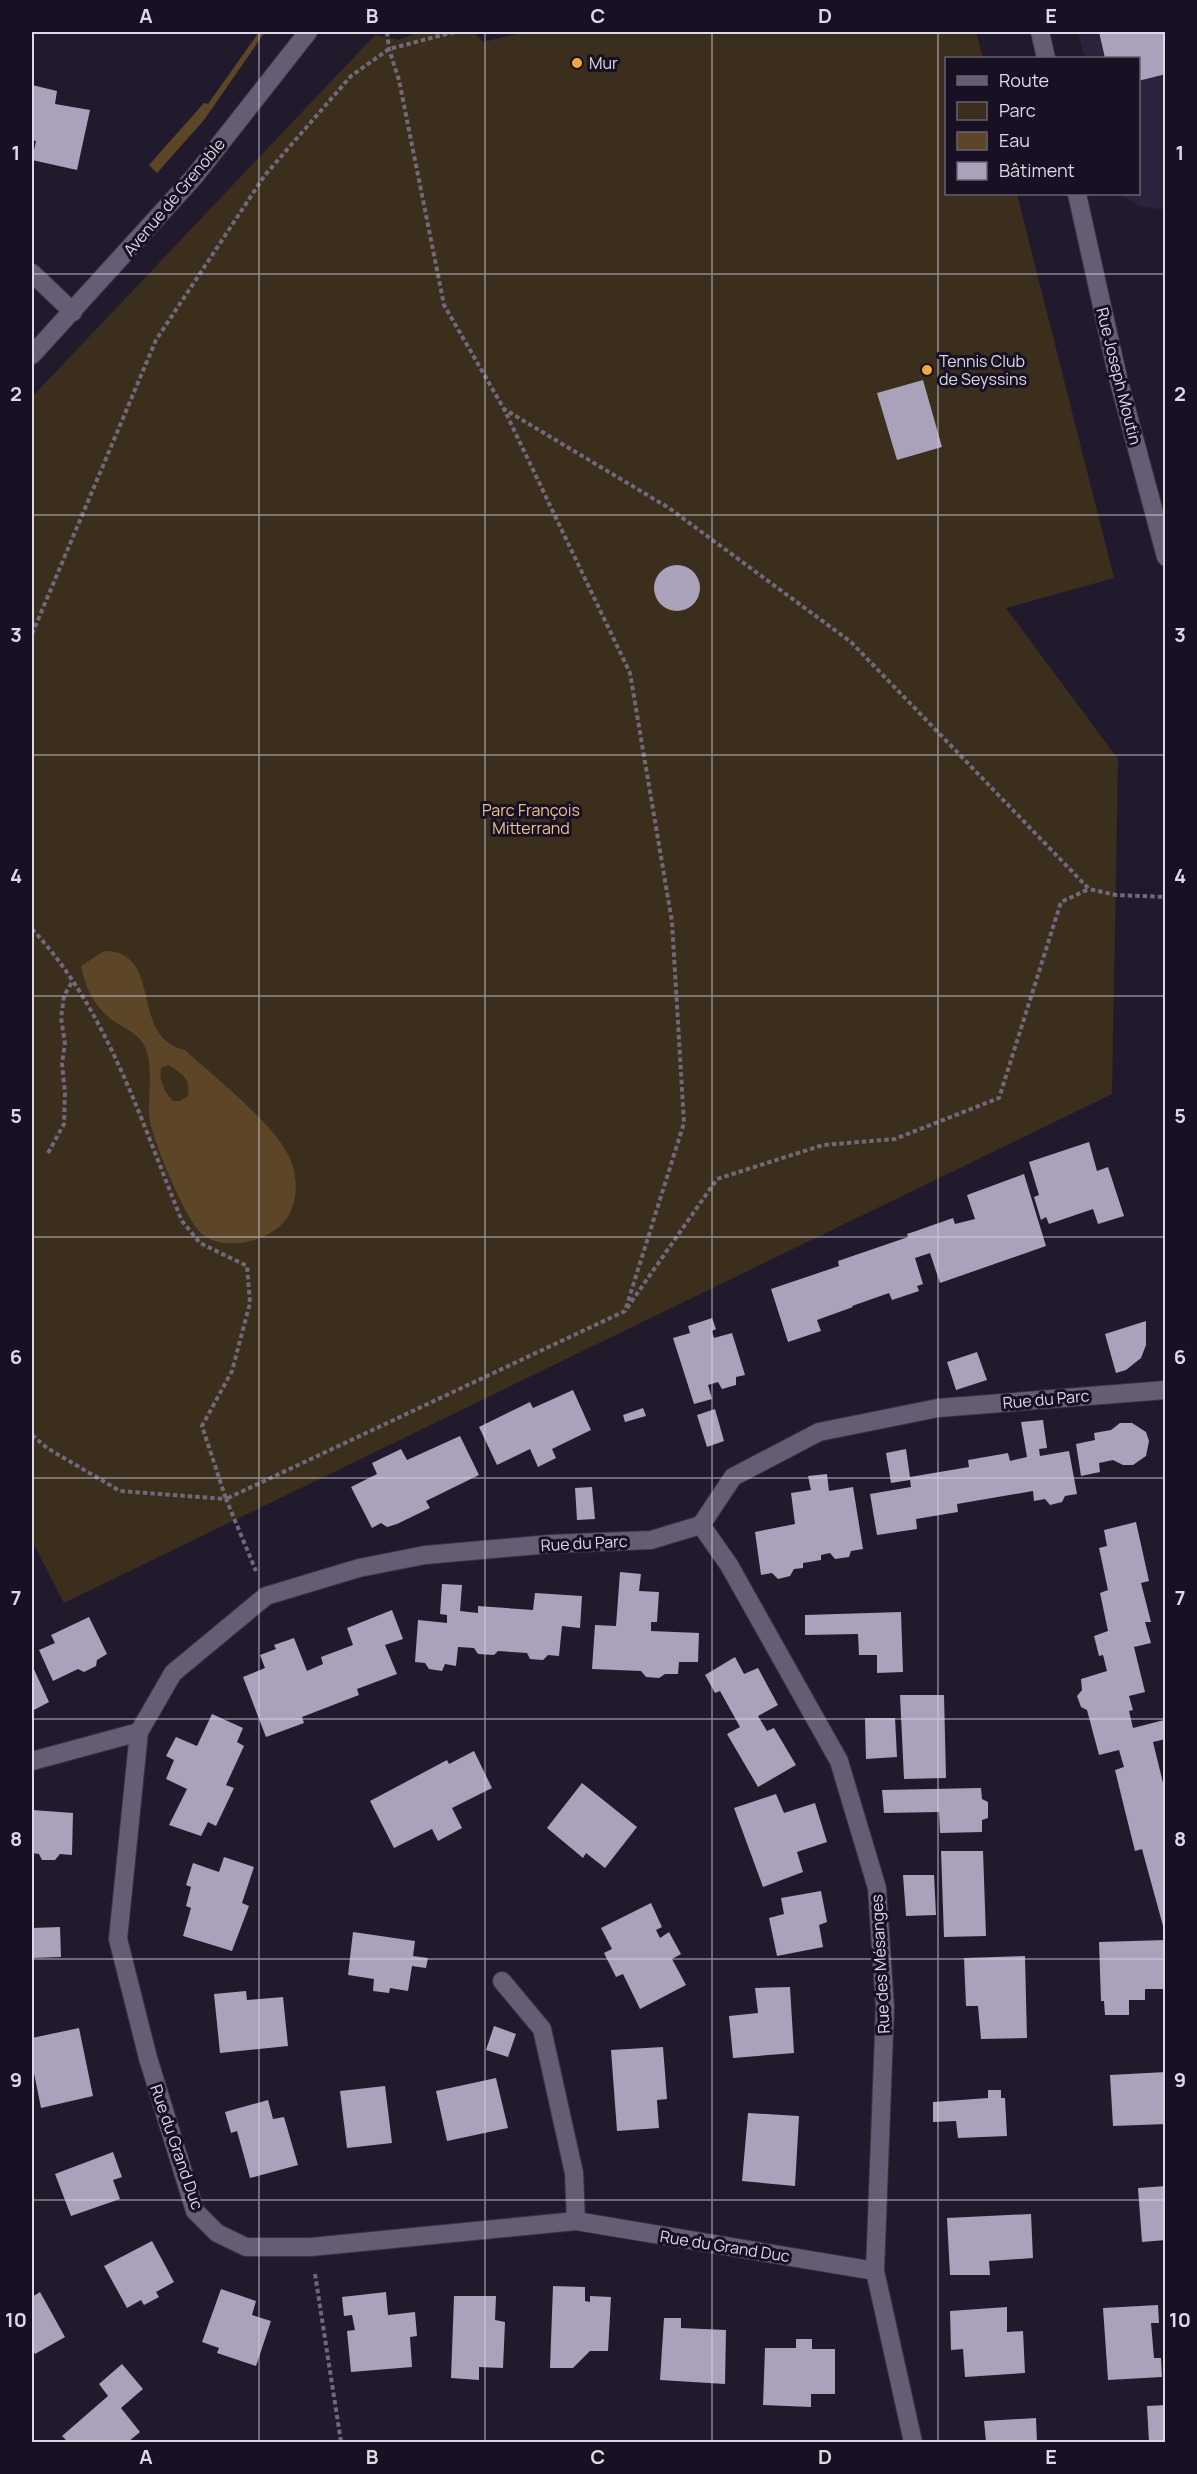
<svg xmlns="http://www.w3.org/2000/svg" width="1197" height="2474" viewBox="0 0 1197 2474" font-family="Manrope,sans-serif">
<rect width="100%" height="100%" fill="#211a2d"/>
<path fill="#2c223b" d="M1078 32H1165V210L1139 206 1121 194H1138V58H1085Z"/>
<path fill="#3b2e1d" d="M419 32H473L483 42 524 32H976L983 58H946V194H1017L1114 578 1006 608 1118 759 1112 1094 64 1603 32 1541V397L375 35 399 40Z"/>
<path fill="#5d4628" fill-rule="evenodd" d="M259 32H265L204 120 157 173 149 165 204 103 208 104Z
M104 951C165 951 128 1038 185 1050 214 1077 278 1126 291 1161 298 1179 298 1202 287 1218 271 1242 219 1255 198 1230 182 1210 158 1152 151 1126 145 1101 156 1070 144 1045 138 1034 129 1031 120 1025 97 1012 86 991 81 966ZM168 1065C182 1073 191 1079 188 1096L180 1101H173C164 1092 159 1080 161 1068Z"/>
<path fill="#aaa1bb" d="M1099 32H1166V74L1138 81V58H1105Z
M32 85 57 91 55 104 90 110 77 170 32 160 36 141 32 140Z
M923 380 942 447 897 460 877 393Z
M654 588a23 23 0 1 1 46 0a23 23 0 1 1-46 0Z
M1089 1142 1097 1171 1108 1167 1124 1216 1098 1224 1093 1209 1049 1224 1046 1217 1041 1220 1034 1197 1039 1195 1029 1162Z
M1024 1174 1046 1246 940 1283 930 1253 915 1258 923 1284 917 1286 919 1291 892 1300 889 1293 852 1306 853 1307 817 1320 821 1331 788 1342 771 1289 839 1266 838 1261 908 1237 907 1234 916 1231 953 1218 955 1224 975 1219 967 1195Z
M712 1318 716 1329 712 1331 714 1338 732 1333 745 1375 736 1377V1385L722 1389 718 1382 708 1385 712 1399 694 1404 673 1338 690 1333 688 1326Z
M1146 1321V1345L1141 1358 1126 1370 1116 1373 1105 1334Z
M977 1352 987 1380 956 1390 947 1362Z
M573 1390 591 1430 552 1449 556 1458 538 1467 530 1449 497 1465 479 1427 530 1402 533 1408Z
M643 1408 646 1416 625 1422 623 1415Z
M715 1409 724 1441 707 1447 697 1415Z
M1043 1420 1047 1448 1039 1449 1040 1456 1069 1451 1077 1494 1065 1496 1062 1502 1050 1505 1045 1499 1034 1501 1033 1491 957 1504 958 1512 916 1519 917 1529 877 1535 870 1494 911 1487 910 1480 891 1483 886 1453 906 1449 910 1477 969 1467 968 1460 1008 1453 1010 1461 1027 1457 1021 1422Z
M1120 1423H1132L1146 1432 1149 1441 1146 1456 1133 1465H1123L1113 1460 1099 1463 1100 1472 1081 1476 1076 1444 1095 1440 1094 1433 1111 1430Z
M460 1436 479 1475 426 1501 430 1508 397 1524 387 1527 381 1523 372 1528 351 1487 377 1474 372 1463 401 1449 407 1460Z
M827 1474 829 1491 853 1487 863 1549 851 1551 849 1557 835 1559 830 1553 821 1555V1560L803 1563V1568L794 1569 790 1576 778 1579 772 1573 761 1575 755 1532 795 1524 791 1493 811 1490 808 1476Z
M592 1487 595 1519 577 1520 575 1488Z
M1136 1522 1149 1581 1141 1583 1151 1622H1145L1151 1643 1134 1647 1145 1692 1129 1696 1133 1710 1129 1711 1133 1728 1164 1720 1166 1724V1739L1153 1742 1166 1795V1925L1163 1926 1142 1849 1135 1851 1125 1811 1115 1770 1124 1767 1119 1750 1099 1755 1087 1710 1081 1707 1077 1696 1082 1690 1081 1679 1107 1671 1103 1655 1099 1656 1094 1636 1108 1631 1100 1593 1108 1590 1099 1548 1107 1546 1104 1530Z
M620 1572 641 1574 639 1591 659 1592 657 1622H651V1631L699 1633 698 1662H679L678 1674H665L659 1678 646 1677 641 1671 592 1669 595 1625 616 1626Z
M442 1584 462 1585 460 1611 478 1613V1606L533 1610 535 1593 582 1596 580 1628 562 1626 559 1656 548 1655 543 1660 530 1659 527 1653 498 1651 494 1655 478 1654 474 1648 458 1647 456 1666 445 1664 442 1671 429 1669 425 1663 415 1662 418 1620 447 1623V1615L440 1614Z
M392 1610 403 1639 385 1645 397 1674 357 1689 359 1695 302 1717 304 1723 266 1737 243 1677 265 1668 260 1655 276 1649 274 1645 294 1638 307 1671 323 1664 321 1657 353 1645 347 1628Z
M901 1612 903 1672 877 1673V1655H859L858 1634 805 1635V1615Z
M89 1617 107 1654 97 1660 96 1666 84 1672 78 1669 53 1681 39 1650 55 1643 51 1635Z
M735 1657 744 1674 758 1668 778 1705 758 1716 767 1731 774 1728 796 1765 758 1787 727 1734 740 1727 720 1691 715 1693 705 1675Z
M32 1665 49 1702 32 1711Z
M900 1695H944L946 1778 904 1779Z
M212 1714 243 1728 237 1742 244 1746 226 1785 234 1788 216 1826 208 1822 201 1836 169 1825 187 1789 166 1779 174 1760 166 1756 176 1737 197 1746Z
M865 1718H895L897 1757 866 1759Z
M474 1751 492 1788 452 1808 462 1828 438 1841 432 1829 394 1848 370 1801 447 1760 449 1764Z
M582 1783 637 1827 605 1868 586 1853 583 1858 547 1828Z
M981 1788 982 1799 988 1802V1818L982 1820V1832L940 1833 939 1812 884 1813 882 1790Z
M776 1794 784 1813 815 1803 827 1842 797 1852 803 1872 763 1887 734 1808Z
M32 1810 73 1813 72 1855 60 1854 55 1860H42L39 1854 32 1853Z
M941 1851H983L986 1936 944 1937Z
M224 1857 254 1867 242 1903 249 1906 232 1951 183 1936 191 1908 186 1906 191 1887 186 1885 193 1863 219 1872Z
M903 1875H934L936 1915 906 1916Z
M821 1891 827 1922 819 1925 823 1947 777 1956 769 1918 784 1914 781 1898Z
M651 1903 662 1927 656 1930 660 1938 669 1932 681 1954 672 1959 686 1985 640 2009 623 1974 616 1977 604 1953 612 1949 601 1928Z
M60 1927 61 1957 32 1958V1928Z
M353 1932 415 1941 413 1956 428 1958 426 1968 412 1966 408 1991 390 1988 389 1993 373 1991 374 1979 348 1975Z
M1166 1940V1989H1145V2000H1129V2015H1105L1104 2001H1101L1099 1942Z
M1025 1956 1027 2038 981 2039 978 2006H966L964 1958Z
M790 1987 794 2053 733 2058 729 2016 758 2013 755 1988Z
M246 1991 247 2000 283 1997 288 2046 220 2053 214 1994Z
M494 2026 516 2034 508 2057 486 2050Z
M79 2028 93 2096 41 2108 32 2063V2038Z
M663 2047 667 2099 657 2100 659 2128 617 2131 611 2050Z
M1166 2072V2124L1113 2126 1110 2075Z
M496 2078 508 2128 447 2141 436 2091Z
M385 2086 392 2143 347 2148 340 2091Z
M988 2090H1001V2098H1005L1007 2136 958 2138 956 2121 933 2122V2102L988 2098Z
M268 2100 273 2119 284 2117 298 2165 250 2178 237 2131 231 2133 225 2112Z
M748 2113 799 2116 795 2186 742 2181Z
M113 2152 122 2177 113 2180 120 2199 71 2216 55 2174Z
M1166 2186V2240L1142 2242 1138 2188Z
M1031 2214 1033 2258 989 2261 990 2275H950L947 2218Z
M152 2241 174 2282 156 2292 159 2297 144 2305 141 2300 127 2308 104 2266Z
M553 2286 585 2287V2301L590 2302V2296L611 2297 608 2351H590L573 2368H550Z
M221 2289 256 2301 252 2315 271 2321 256 2366 217 2353 219 2348 202 2342Z
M40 2292 65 2337 35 2354 32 2349V2297Z
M386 2292 388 2315 415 2312 417 2336 410 2337 412 2367 351 2372 347 2331 355 2330 352 2315 344 2316 342 2297Z
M454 2296H496L495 2320 505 2322 503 2368 479 2367V2380L451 2378Z
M1158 2305 1159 2323H1151L1154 2358H1161L1162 2377 1108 2380 1103 2308Z
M1007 2307V2332L1023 2331 1025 2373 965 2377 963 2349 951 2350 950 2311Z
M664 2318H681V2328L726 2330 725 2384 660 2380Z
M796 2339H812V2349H835V2394H811V2407L763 2405 765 2348H796Z
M122 2364 143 2389 121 2408 140 2432 128 2442H68L62 2436 108 2396 99 2384Z
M1166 2405V2442H1149L1147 2406Z
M1036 2418 1037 2442H986L984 2421Z"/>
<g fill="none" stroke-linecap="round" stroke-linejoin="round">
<g stroke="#393443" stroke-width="20">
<path id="minor" d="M1040 32 1046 58
M1077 194 1118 378 1166 557
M32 273 73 312
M701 1525 729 1565 839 1761 877 1888 885 2007 875 2271 913 2442
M139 1732 118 1939 148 2058 195 2211 217 2233 246 2247H311L576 2221 875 2271
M32 1761 139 1732 173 1673 266 1596 359 1568 425 1555 550 1544 651 1540 701 1525 733 1477 819 1432 938 1408 1166 1390
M502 1981 542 2029 574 2173 576 2221"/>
</g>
<g stroke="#393443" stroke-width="20">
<path id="tertiary" d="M32 355 194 177 308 32"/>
</g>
<path stroke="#6f697a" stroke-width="4" stroke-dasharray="4.5 3" stroke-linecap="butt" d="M387 32 389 49 399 80 444 305 504 409 669 508 851 642 1089 889 1116 895 1166 897
M32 634 156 340 265 175 351 76 389 49 454 32
M32 929C107 1009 141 1121 182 1221L200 1243 247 1266 250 1303 232 1371 202 1426 226 1499 625 1311 684 1123 672 922 630 673 504 409
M48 1153 64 1124 65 1093 62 1064 65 1043 61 1018 64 996 72 982
M627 1308 717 1179 823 1145 895 1139 999 1098 1061 902 1089 889
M32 1435 47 1448 120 1491 226 1499 256 1571
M315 2274 341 2442"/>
<use href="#minor" stroke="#665d74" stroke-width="18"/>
<use href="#tertiary" stroke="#665d74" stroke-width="18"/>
</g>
<path fill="none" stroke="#ded9e6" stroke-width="1.5" stroke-opacity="0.55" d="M259 32V2442M485 32V2442M712 32V2442M938 32V2442M32 274H1166M32 515H1166M32 755H1166M32 996H1166M32 1237H1166M32 1478H1166M32 1719H1166M32 1959H1166M32 2200H1166"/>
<g fill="#efa73e" stroke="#181123" stroke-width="2">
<circle cx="577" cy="63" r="6"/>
<circle cx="927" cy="370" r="6"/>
</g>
<g text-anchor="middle" stroke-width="6" stroke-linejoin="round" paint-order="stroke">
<g font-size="16" fill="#ded9e6" stroke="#181123" text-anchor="start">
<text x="589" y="69">Mur</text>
<text x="939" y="367">Tennis Club<tspan x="939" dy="18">de Seyssins</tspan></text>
</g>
<g font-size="16" fill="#ded9e6" stroke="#181123">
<text transform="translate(174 197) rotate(-50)" y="6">Avenue de Grenoble</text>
<text transform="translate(1119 376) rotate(76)" y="6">Rue Joseph Moutin</text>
<text transform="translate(1046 1399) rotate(-5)" y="6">Rue du Parc</text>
<text transform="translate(584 1543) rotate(-3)" y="6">Rue du Parc</text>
<text transform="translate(880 1964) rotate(-93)" y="6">Rue des Mésanges</text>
<text transform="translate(177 2147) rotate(71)" y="6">Rue du Grand Duc</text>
<text transform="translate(725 2246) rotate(9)" y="6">Rue du Grand Duc</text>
</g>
<g font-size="16" fill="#ecc18c" stroke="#181123">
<text x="531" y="816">Parc François<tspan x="531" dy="18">Mitterrand</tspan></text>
</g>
</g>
<rect width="1197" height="2474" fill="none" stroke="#181123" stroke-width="66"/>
<rect x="945" y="57" width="195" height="138" fill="#181123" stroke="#676171" stroke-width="1.5"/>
<rect x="957" y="76" width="30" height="9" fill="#665d74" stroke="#676171" stroke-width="1.5"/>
<text x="999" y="87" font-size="18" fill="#ded9e6">Route</text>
<rect x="957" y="102" width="30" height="18" fill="#3b2e1d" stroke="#676171" stroke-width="1.5"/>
<text x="999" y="117" font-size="18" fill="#ded9e6">Parc</text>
<rect x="957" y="132" width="30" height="18" fill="#5d4628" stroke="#676171" stroke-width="1.5"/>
<text x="999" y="147" font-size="18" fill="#ded9e6">Eau</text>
<rect x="957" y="162" width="30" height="18" fill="#aaa1bb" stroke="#676171" stroke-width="1.5"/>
<text x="999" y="177" font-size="18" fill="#ded9e6">Bâtiment</text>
<rect x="33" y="33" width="1131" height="2408" fill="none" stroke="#ded9e6" stroke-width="2"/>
<g font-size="20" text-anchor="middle" font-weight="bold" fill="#ded9e6">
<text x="146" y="23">A</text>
<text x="372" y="23">B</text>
<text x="598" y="23">C</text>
<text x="825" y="23">D</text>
<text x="1051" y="23">E</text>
<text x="16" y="160">1</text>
<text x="1180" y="160">1</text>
<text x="16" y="401">2</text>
<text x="1180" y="401">2</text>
<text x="16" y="642">3</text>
<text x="1180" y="642">3</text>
<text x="16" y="883">4</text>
<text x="1180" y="883">4</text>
<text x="16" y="1123">5</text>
<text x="1180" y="1123">5</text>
<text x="16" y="1364">6</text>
<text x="1180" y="1364">6</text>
<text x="16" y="1605">7</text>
<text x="1180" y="1605">7</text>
<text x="16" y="1846">8</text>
<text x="1180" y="1846">8</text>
<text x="16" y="2087">9</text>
<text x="1180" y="2087">9</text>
<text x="16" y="2327">10</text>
<text x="1180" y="2327">10</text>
<text x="146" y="2464">A</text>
<text x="372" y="2464">B</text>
<text x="598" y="2464">C</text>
<text x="825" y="2464">D</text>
<text x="1051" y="2464">E</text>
</g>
</svg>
